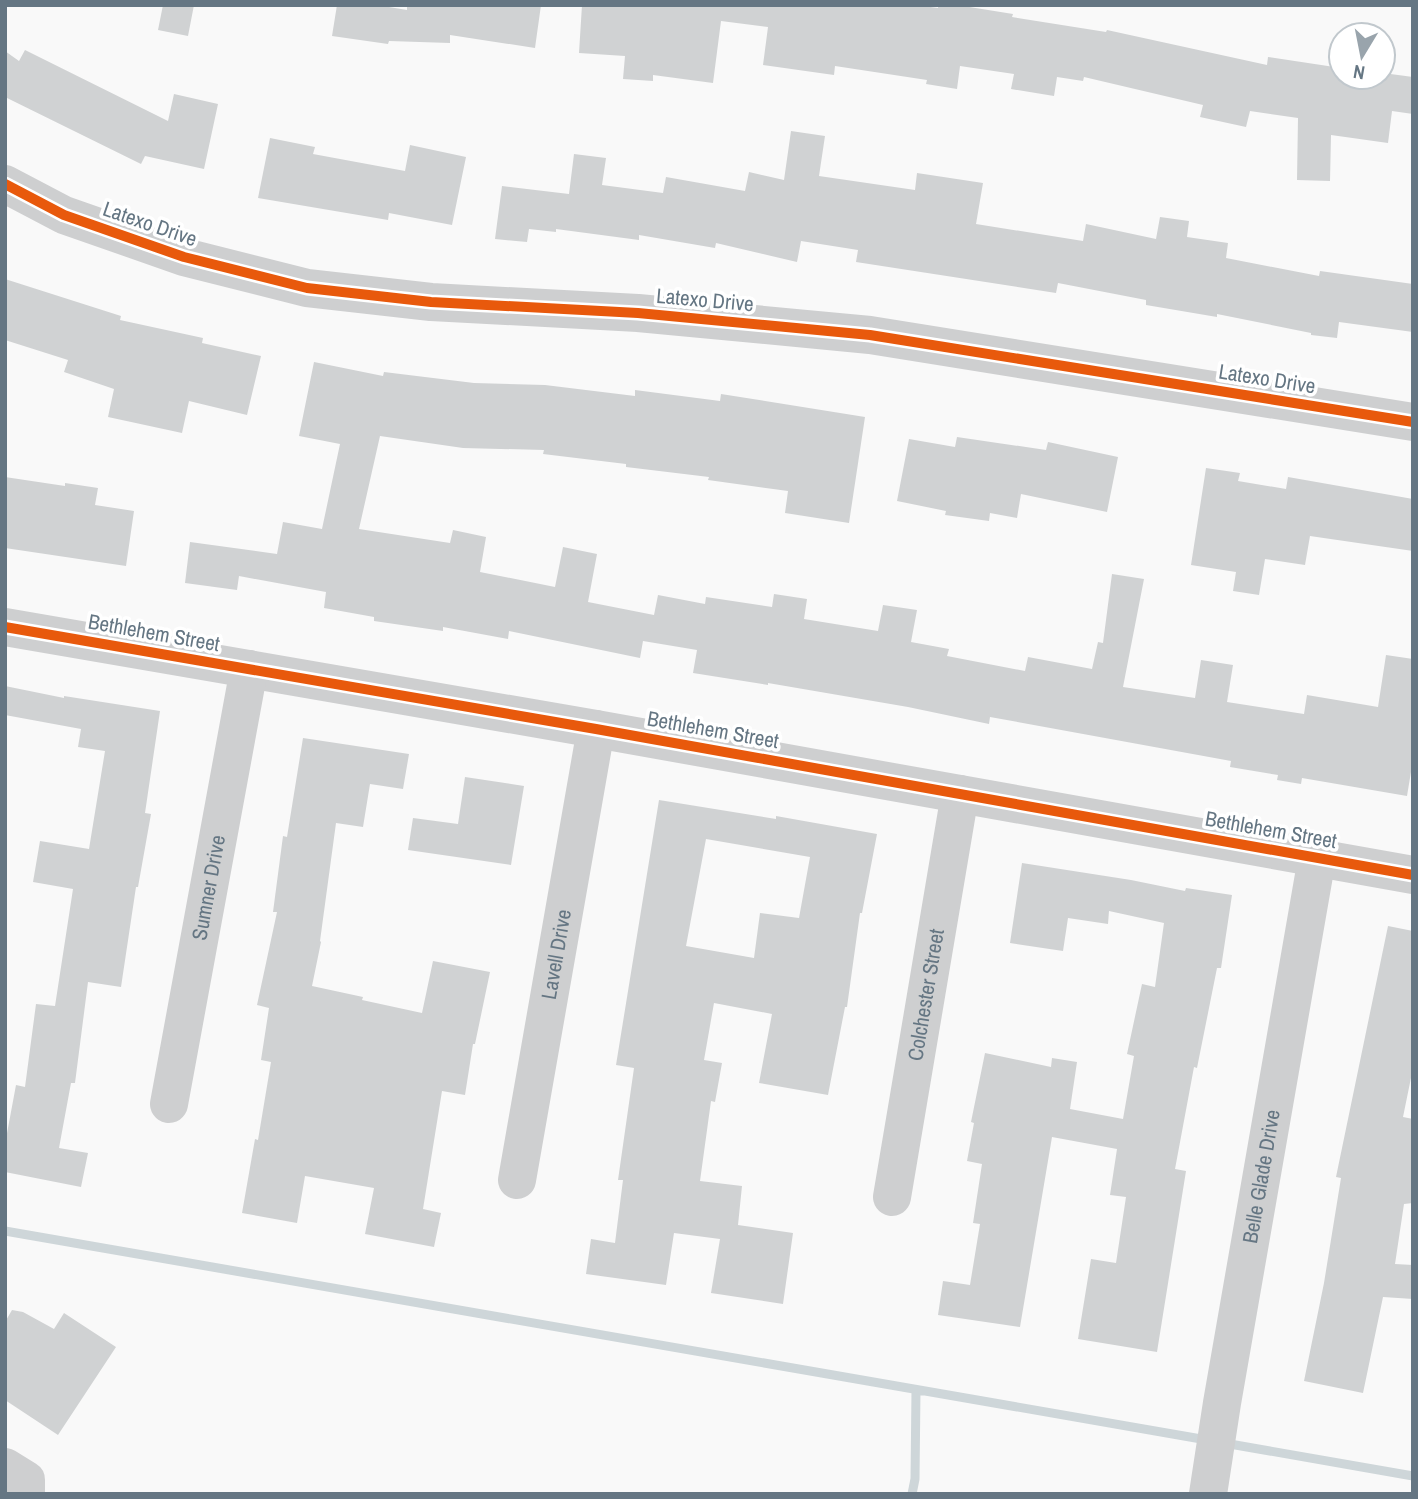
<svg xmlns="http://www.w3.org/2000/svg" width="1418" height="1499" viewBox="0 0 1418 1499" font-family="'Archivo Narrow',sans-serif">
<rect width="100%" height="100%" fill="#f9f9f9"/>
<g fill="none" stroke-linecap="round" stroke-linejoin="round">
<path stroke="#ced6d9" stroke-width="9" d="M5 1231 1207 1440
M1224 1443 1413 1476
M912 1494 915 1479 916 1390 922 1391"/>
</g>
<path fill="#d0d2d3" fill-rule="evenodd" d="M163 5H194L188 36 158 30Z
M337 5H377L407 10V5H541L535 48 450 35V43L389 41 388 44 332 36Z
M582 5H916L938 8V5H957L1013 14 1012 17 1106 32 1107 30 1267 65 1268 57 1341 68V77H1383V73L1413 77V114L1392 111 1388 143 1331 135 1330 181 1297 180 1298 118 1250 111 1246 127 1200 117 1203 105 1084 77 1083 81 1057 77 1054 96 1011 89 1014 74 960 66 957 89 926 84 927 80 835 66 834 75 763 65 768 27 721 21 713 83 653 75V81L623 79 625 56 579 53Z
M25 50 168 121 174 94 218 104 204 169 145 156 141 164 5 97V51L19 61Z
M791 131 825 136 819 176 915 190 917 173 983 183 976 224 1083 241 1086 224 1156 239 1160 217 1189 221 1187 237 1228 243 1226 258 1319 276 1320 271 1413 284V332L1339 322 1337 338 1311 335V333L1217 314V317L1146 305V300L1058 283 1056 293 856 262 858 250 801 241 797 262 716 243 715 248 639 235V240L556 229V232L529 229 527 242 495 239 502 186 569 194 574 154 606 158 602 185 663 193 666 177 745 191 749 172 784 180Z
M270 138 315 147 313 154 405 171 410 145 466 157 452 225 389 213 388 220 258 198Z
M5 279 121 316 120 320 203 338 202 343 261 356 247 415 189 401 182 433 108 417 114 389 64 372 68 360 5 340Z
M314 362 383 376 384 372 474 383 545 385 635 396V390L720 401 721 394 865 417 849 523 785 513 788 491 708 480 709 477 626 467V464L543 454 544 450 463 448 380 436 359 529 450 543 453 530 486 537 480 572 555 587 563 547 597 554 588 602 654 615 658 595 705 604 706 597 772 607 774 594 807 599 804 619 878 631 883 605 917 610 911 642 949 649 947 656 1025 671 1028 657 1092 669 1098 642 1103 643 1112 574 1144 579 1123 687 1195 698 1201 660 1233 665 1227 702 1304 714 1307 695 1378 707 1386 655 1413 659V760L1407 796 1302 778 1301 784 1277 780 1278 775 1230 767 1231 761 990 717 989 724 908 707 768 683V685L693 673 697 650 643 641 640 658 509 631 508 639 443 627V631L374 621V617L324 608 326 592 239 576 237 590 185 583 190 542 277 554 283 522 322 529 340 444 299 436Z
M957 437 1046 450 1048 442 1118 457 1107 512 1021 494 1017 518 990 513 989 521 945 515 946 511 897 501 909 439 955 447Z
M1206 468 1240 473 1238 481 1286 489 1288 477 1413 499V551L1310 536 1305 565 1265 559 1259 595 1233 591 1236 572 1191 565Z
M5 477 65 486V483L98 488 95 505 134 511 126 566 5 548Z
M5 686 64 698V696L160 711 145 813 151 814 138 887H136L121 987 88 982 75 1083H71L59 1148 88 1153 81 1187 5 1172V1144L16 1085 25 1087 36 1004 55 1006 73 889 33 882 40 841 89 849 105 751 78 747 81 729 5 715Z
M303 738 409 754 403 789 370 784 363 827 336 823 320 941 321 942 312 986 363 997 362 1000 422 1013 433 961 490 972 475 1044H473L465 1095 442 1091 423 1209 441 1213 434 1247 365 1234 374 1188 305 1176 297 1223 242 1213 255 1139 258 1140 271 1062 261 1060 269 1008 257 1005 277 912H273L283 836 287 837Z
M465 777 524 786 511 865 408 850 413 818 458 824Z
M659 800 776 819V816L877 834 862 913H860L847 1007H845L828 1095 759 1083 772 1014 714 1003 704 1060 722 1063 715 1102 711 1101 700 1181 742 1186 738 1225 793 1233 783 1304 711 1293 720 1239 674 1233 666 1285 586 1274 591 1239 615 1243 623 1180H618L634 1068 616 1065ZM706 839 810 857 799 918 760 913 754 958 686 946Z
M1022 863 1131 880 1185 891 1186 888 1232 895 1221 968H1217L1197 1068 1194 1067 1175 1169 1186 1171 1157 1352 1078 1339 1091 1259 1116 1263 1126 1197 1110 1195 1117 1149 1052 1137 1020 1327 938 1315 943 1281 970 1285 980 1224 973 1223 982 1164 967 1161 974 1123 971 1122 985 1053 1051 1067 1052 1058 1077 1062 1070 1109 1123 1119 1134 1056 1127 1054 1142 984 1155 987 1164 923 1109 911 1108 924 1068 918 1063 951 1010 943Z
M1388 926 1413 931V1068L1403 1117 1413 1119V1203L1404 1204 1395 1264 1413 1265V1299L1383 1297 1363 1393 1304 1381 1324 1283 1341 1178 1336 1177Z
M12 1310 23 1312 54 1329 64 1313 116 1347 58 1435 5 1400V1322Z"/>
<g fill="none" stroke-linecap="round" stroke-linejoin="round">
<g stroke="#cecfd0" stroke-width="38">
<path d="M5 184 64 215 184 257 307 288 431 302 638 313 870 335 1413 422"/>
<path d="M5 627 596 729 1413 875"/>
<path id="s1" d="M169 1104 249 669"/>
<path id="s2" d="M517 1180 596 729"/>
<path id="s3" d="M892 1197 960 794"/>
<path d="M5 1467 26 1480V1494"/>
<path id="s4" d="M1208 1494 1222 1403 1317 858"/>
</g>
<g stroke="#fff" stroke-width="15">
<path id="cycleway" d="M5 184 64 215 184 257 307 288 431 302 638 313 870 335 1413 422
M5 627 596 729 1413 875"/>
</g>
<use href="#cycleway" stroke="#e8590c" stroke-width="10"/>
</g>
<g text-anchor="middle" stroke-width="7" stroke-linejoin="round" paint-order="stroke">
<g font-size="21" fill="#657683" stroke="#fff">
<text transform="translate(150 224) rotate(19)" y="7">Latexo Drive</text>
<text transform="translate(705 300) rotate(5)" y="7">Latexo Drive</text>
<text transform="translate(1267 379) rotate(9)" y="7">Latexo Drive</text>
<text transform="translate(154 633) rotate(10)" y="7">Bethlehem Street</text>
<text transform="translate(713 730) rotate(10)" y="7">Bethlehem Street</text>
<text transform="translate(1271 830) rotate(10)" y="7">Bethlehem Street</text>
<text dy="7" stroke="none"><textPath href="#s1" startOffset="220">Sumner Drive</textPath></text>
<text dy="7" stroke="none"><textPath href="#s2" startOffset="229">Lavell Drive</textPath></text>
<text dy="7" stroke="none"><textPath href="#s3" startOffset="205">Colchester Street</textPath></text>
<text dy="7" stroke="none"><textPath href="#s4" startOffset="322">Belle Glade Drive</textPath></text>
</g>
</g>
<rect width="1418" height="1499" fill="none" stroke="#657683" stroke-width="14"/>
<g transform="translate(1362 56) rotate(190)"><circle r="33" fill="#ffffff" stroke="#c1c8cd" stroke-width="2"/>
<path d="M0-5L12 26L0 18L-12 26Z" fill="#99a4ac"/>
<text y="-10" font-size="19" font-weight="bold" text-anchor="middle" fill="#657683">N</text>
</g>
</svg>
